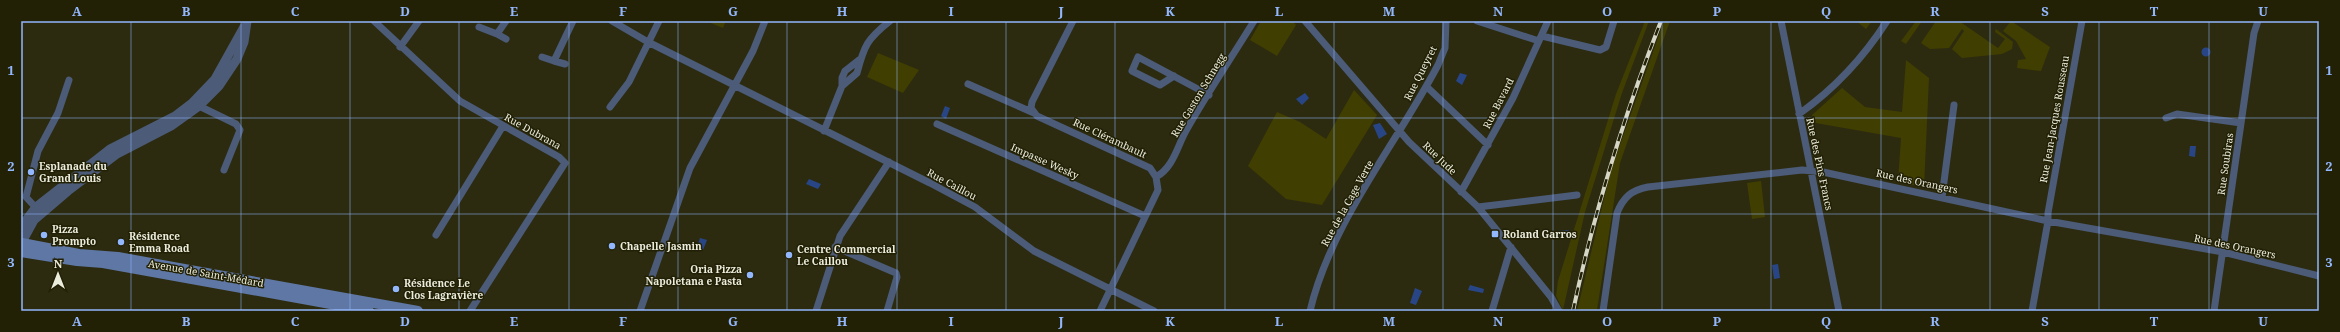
<svg xmlns="http://www.w3.org/2000/svg" width="2340" height="332" viewBox="0 0 2340 332" font-family="'Noto Serif',serif">
<rect width="100%" height="100%" fill="#2c2b10"/>
<path fill="#413e01" d="M706 21H726L723 28Z
M1261 21H1292L1296 25 1277 56 1250 40Z
M1645 21H1649L1622 93 1585 212 1563 310 1556 296 1558 281 1616 94Z
M1664 21H1670L1620 163 1597 310 1577 311 1611 170Z
M1856 21H1872L1866 29Z
M1916 21H1922L1906 44 1901 41Z
M1936 21H1959L1998 48 2005 39 1995 32 1996 29 2013 42 2012 49 2002 54 1962 58 1952 49 1964 31 1962 29 1949 48 1930 49 1921 43Z
M2011 21 2050 47 2041 71 2017 68 2018 60 2026 59 2016 41 2003 31Z
M878 53 919 70 903 93 867 77Z
M1906 60 1929 78 1924 187 1898 182 1901 138 1810 122 1812 115 1842 88 1865 107 1902 112Z
M1354 90 1377 115 1322 205 1286 199 1248 166 1277 112 1300 122 1326 139Z
M1761 181 1765 217 1752 219 1747 183Z"/>
<path fill="#284686" d="M2201.5 52a4.5 4.5 0 1 1 9 0a4.5 4.5 0 1 1-9 0Z
M1460 73 1467 75 1462 85 1456 81Z
M1305 93 1309 98 1302 105 1296 99Z
M945 106 950 108 946 119 941 116Z
M1380 123 1387 134 1379 139 1373 125Z
M2190 146H2196L2195 157 2189 156Z
M809 179 821 184 818 189 806 184Z
M1569 230V236L1557 237 1556 231Z
M700 238 707 240 703 250 697 247Z
M1778 264 1780 278 1774 279 1772 265Z
M1470 285 1484 289 1483 293 1468 290Z
M1415 288 1422 291 1416 305 1410 303Z"/>
<g fill="none" stroke-linecap="round" stroke-linejoin="round">
<path stroke="#4c5b78" stroke-width="7" d="M374 21 460 101 559 157 565 163 470 311
M612 21 648 42 930 183 975 207 1034 251 1154 311
M1073 21 1032 102 1031 108 1037 116 1150 168 1156 177 1158 190 1100 311
M1305 21 1409 142 1478 207 1551 297 1559 311
M1477 21 1539 41
M1781 21 1839 311
M479 27 497 34 506 21
M497 34 506 39
M1542 36 1600 50 1606 47 1614 21
M400 47 419 21
M542 57 554 61
M565 64 554 61 573 21
M1174 76 1160 85 1132 71 1138 57 1209 95
M968 84 1034 113
M842 86 857 73C864 46 867 39 890 21
M1427 87 1488 145
M199 106 236 124 240 130 224 170
M610 107 629 82 659 21
M1799 114C1834 89 1864 57 1887 21
M2166 118 2177 114 2241 123
M937 124 1145 216
M824 131 842 86V78L845 71 859 60
M1156 177C1174 167 1177 146 1187 129 1208 92 1232 57 1254 21
M1461 192 1513 98 1548 21
M1942 197 1954 105
M1478 207 1577 195
M38 210 26 197 38 151 58 113 69 80
M436 235 503 126
M835 247 896 273 897 277 887 311
M640 311 690 168 753 51 765 21
M816 311 840 236 889 162
M1310 311C1331 222 1396 145 1438 65L1445 48 1446 21
M1492 311 1511 247
M1603 311 1617 213C1623 198 1631 190 1648 187L1802 170 1823 172 2048 221 2223 252 2319 276
M2032 311 2048 221V213L2082 21
M2214 311 2254 33 2258 21"/>
<path stroke="#4c5b78" stroke-width="9" d="M21 227 36 207 110 149 175 116 192 103 215 79 244 27
M22 242 34 220 68 191 117 154 171 126 199 106 219 86 237 59 244 42 247 21"/>
<path stroke="#5f77a5" stroke-width="10" d="M22 243 79 254 118 257 418 311
M21 252 77 261 103 263 369 311"/>
<g stroke="#d5d6c5" stroke-width="4">
<path id="rail" d="M1573 311C1594 212 1624 116 1661 21"/>
</g>
<use href="#rail" stroke="#222106" stroke-width="2.5" stroke-dasharray="8" stroke-linecap="butt"/>
</g>
<path fill="none" stroke="#93b7fd" stroke-width="1" stroke-opacity="0.55" d="M131 21V311M241 21V311M350 21V311M459 21V311M569 21V311M678 21V311M787 21V311M897 21V311M1006 21V311M1115 21V311M1225 21V311M1334 21V311M1443 21V311M1553 21V311M1662 21V311M1771 21V311M1881 21V311M1990 21V311M2099 21V311M2209 21V311M21 118H2319M21 214H2319"/>
<g fill="#93b7fd" stroke="#222106" stroke-width="1.5">
<circle cx="31" cy="172" r="4"/>
<rect x="1491" y="230" width="8" height="8" rx="2"/>
<circle cx="44" cy="235" r="4"/>
<circle cx="121" cy="242" r="4"/>
<circle cx="612" cy="246" r="4"/>
<circle cx="789" cy="255" r="4"/>
<circle cx="750" cy="275" r="4"/>
<circle cx="396" cy="289" r="4"/>
</g>
<g text-anchor="middle" stroke-width="3" stroke-linejoin="round" paint-order="stroke">
<g font-size="10" fill="#ebecdc" stroke="#222106">
<text transform="translate(1420 73) rotate(-63)" y="4">Rue Queyret</text>
<text transform="translate(1198 95) rotate(-59)" y="4">Rue Gaston Schnegg</text>
<text transform="translate(1498 103) rotate(-63)" y="4">Rue Bavard</text>
<text transform="translate(2054 119) rotate(-80)" y="4">Rue Jean-Jacques Rousseau</text>
<text transform="translate(533 131) rotate(29)" y="4">Rue Dubrana</text>
<text transform="translate(1110 138) rotate(25)" y="4">Rue Clérambault</text>
<text transform="translate(1440 158) rotate(44)" y="4">Rue Jude</text>
<text transform="translate(1045 161) rotate(24)" y="4">Impasse Wesky</text>
<text transform="translate(1820 164) rotate(78)" y="4">Rue des Pins Francs</text>
<text transform="translate(2225 164) rotate(-82)" y="4">Rue Soubiras</text>
<text transform="translate(1917 181) rotate(12)" y="4">Rue des Orangers</text>
<text transform="translate(952 184) rotate(28)" y="4">Rue Caillou</text>
<text transform="translate(1347 203) rotate(-61)" y="4">Rue de la Cage Verte</text>
<text transform="translate(2235 246) rotate(12)" y="4">Rue des Orangers</text>
<text transform="translate(206 273) rotate(10)" y="4">Avenue de Saint-Médard</text>
</g>
<g font-size="10" font-weight="bold" fill="#ebecdc" stroke="#222106" text-anchor="start">
<text x="39" y="170">Esplanade du<tspan x="39" dy="12">Grand Louis</tspan></text>
<text x="52" y="233">Pizza<tspan x="52" dy="12">Prompto</tspan></text>
<text x="1503" y="238">Roland Garros</text>
<text x="129" y="240">Résidence<tspan x="129" dy="12">Emma Road</tspan></text>
<text x="620" y="250">Chapelle Jasmin</text>
<text x="797" y="253">Centre Commercial<tspan x="797" dy="12">Le Caillou</tspan></text>
<text x="742" y="273" text-anchor="end">Oria Pizza<tspan x="742" dy="12">Napoletana e Pasta</tspan></text>
<text x="404" y="287">Résidence Le<tspan x="404" dy="12">Clos Lagravière</tspan></text>
</g>
</g>
<rect width="2340" height="332" fill="none" stroke="#222106" stroke-width="44"/>
<g transform="translate(58 274)" stroke="#222106" stroke-width="3" paint-order="stroke">
<path d="M0-3L7 15L0 10L-7 15Z" fill="#ebecdc"/>
<text y="-6" font-size="11" font-weight="bold" text-anchor="middle" fill="#ebecdc">N</text>
</g>
<rect x="22" y="22" width="2296" height="288" fill="none" stroke="#93b7fd" stroke-width="1.5"/>
<g font-size="13" text-anchor="middle" font-weight="bold" fill="#93b7fd">
<text x="77" y="16">A</text>
<text x="186" y="16">B</text>
<text x="295" y="16">C</text>
<text x="405" y="16">D</text>
<text x="514" y="16">E</text>
<text x="623" y="16">F</text>
<text x="733" y="16">G</text>
<text x="842" y="16">H</text>
<text x="951" y="16">I</text>
<text x="1061" y="16">J</text>
<text x="1170" y="16">K</text>
<text x="1279" y="16">L</text>
<text x="1389" y="16">M</text>
<text x="1498" y="16">N</text>
<text x="1607" y="16">O</text>
<text x="1717" y="16">P</text>
<text x="1826" y="16">Q</text>
<text x="1935" y="16">R</text>
<text x="2045" y="16">S</text>
<text x="2154" y="16">T</text>
<text x="2263" y="16">U</text>
<text x="11" y="75">1</text>
<text x="2329" y="75">1</text>
<text x="11" y="171">2</text>
<text x="2329" y="171">2</text>
<text x="11" y="267">3</text>
<text x="2329" y="267">3</text>
<text x="77" y="326">A</text>
<text x="186" y="326">B</text>
<text x="295" y="326">C</text>
<text x="405" y="326">D</text>
<text x="514" y="326">E</text>
<text x="623" y="326">F</text>
<text x="733" y="326">G</text>
<text x="842" y="326">H</text>
<text x="951" y="326">I</text>
<text x="1061" y="326">J</text>
<text x="1170" y="326">K</text>
<text x="1279" y="326">L</text>
<text x="1389" y="326">M</text>
<text x="1498" y="326">N</text>
<text x="1607" y="326">O</text>
<text x="1717" y="326">P</text>
<text x="1826" y="326">Q</text>
<text x="1935" y="326">R</text>
<text x="2045" y="326">S</text>
<text x="2154" y="326">T</text>
<text x="2263" y="326">U</text>
</g>
</svg>
